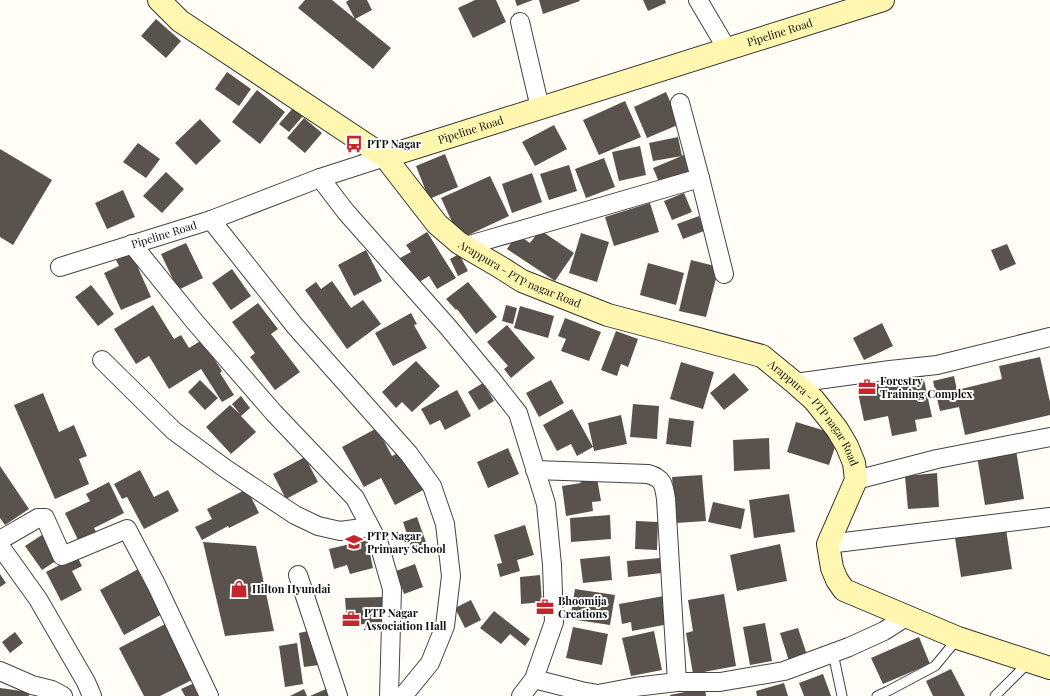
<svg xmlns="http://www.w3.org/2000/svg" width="1050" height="696" viewBox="0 0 1050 696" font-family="'Playfair Display',serif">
<rect width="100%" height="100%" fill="#fffdf5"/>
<path fill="#5a524d" d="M305 0H332L391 48 373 69 298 8Z
M349 0H367L372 10 355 19 346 2Z
M475 0H496L506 22 473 38 458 8Z
M515 0H533L517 6Z
M539 0H579L580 1 543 14Z
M643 0H665L666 3 648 11Z
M156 19 181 41 166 58 141 36Z
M227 72 251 89 239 106 215 89Z
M257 90 285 112 260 144 232 122Z
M666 92 680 124 647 138 634 107Z
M625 101 641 137 599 155 583 120Z
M293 108 303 116 289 132 279 124Z
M304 118 322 133 305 153 287 138Z
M200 119 221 141 196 165 175 143Z
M554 125 567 149 535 166 522 142Z
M678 137 682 156 653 161 649 143Z
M138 143 160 159 146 178 123 162Z
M640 146 646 175 619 181 612 152Z
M0 149 52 180 13 245 0 237Z
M445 154 458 187 429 199 416 166Z
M684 155 692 176 661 187 653 168Z
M604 158 615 187 586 198 575 169Z
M569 165 577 191 549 200 540 174Z
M166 172 184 189 162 213 143 196Z
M532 173 542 202 512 213 502 184Z
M490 176 509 216 460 239 441 198Z
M123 190 135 217 107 229 95 203Z
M684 193 692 212 672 220 664 201Z
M650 203 659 232 614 246 605 217Z
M699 216 704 231 683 239 677 224Z
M540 230 574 253 555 281 507 249 517 234 530 243Z
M427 232 456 278 437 289 429 276 416 284 400 258 411 252 406 245Z
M581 233 609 242 597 282 569 273Z
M186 243 203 278 178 290 161 254Z
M1007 244 1016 264 1000 271 991 250Z
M366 250 382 281 354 296 338 265Z
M132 254 151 297 121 310 104 273 119 266 116 260Z
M459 254 468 271 458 276 450 259Z
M691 260 719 267 706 317 679 311Z
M648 263 684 273 676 305 640 295Z
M232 269 251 296 231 310 212 283Z
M332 281 351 308 363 300 381 324 347 349 305 290 316 282 321 289Z
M468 282 497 317 476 334 457 309 456 310 446 299Z
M91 285 114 314 98 326 75 297Z
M258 303 278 329 271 334 300 372 275 390 250 357 255 353 232 322Z
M153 305 174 339 181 335 189 348 202 340 222 371 220 373 234 395 222 402 201 369 169 389 149 356 136 364 114 329Z
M506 305 517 308 513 324 502 321Z
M520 306 554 316 548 338 514 328Z
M411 313 417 324 414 325 427 348 393 366 375 333Z
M565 318 601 332 589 361 561 351 566 339 558 336Z
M882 323 893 346 864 360 853 338Z
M507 325 535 358 511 378 504 369 508 366 487 342Z
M616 331 638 339 628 367 621 364 617 376 601 370Z
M1040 357 1050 402V415L965 435 959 407 940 411 933 381 954 376 957 390 1002 379 999 366Z
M416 361 440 386 412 412 402 402 396 408 382 392Z
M681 362 714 372 703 409 670 399Z
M734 373 749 390 724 410 710 393Z
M923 375 932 417 915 420 917 431 892 436 888 416 864 421 857 388Z
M200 380 218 398 205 410 188 392Z
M551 380 564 403 539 417 526 393Z
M483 383 494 401 479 410 468 392Z
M457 390 471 416 445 430 440 420 430 425 421 409Z
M43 393 59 432 74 425 87 456 79 459 89 484 55 499 14 405Z
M241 396 250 408 241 416 256 432 231 454 206 427 230 405 240 414 232 404Z
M633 404 659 406 657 439 630 437Z
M572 409 593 447 577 456 571 444 557 451 543 425Z
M621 415 627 444 594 451 588 423Z
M669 418 694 421 691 447 666 444Z
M796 422 839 435 829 465 787 452Z
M377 428 392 456 404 450 425 489 395 505 381 478 364 487 342 447Z
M769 438 770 469 734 471 733 440Z
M508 448 519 474 488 488 477 462Z
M1016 450 1024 499 985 505 977 456Z
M305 457 318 482 286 499 273 474Z
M0 466 29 509 5 525 0 518Z
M140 470 154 497 168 490 179 511 144 529 127 497 122 499 114 484Z
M937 473 939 507 908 509 905 476Z
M702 475 706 521 676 523 672 477Z
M597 478 601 501 592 502 593 511 566 516 562 486 581 483 580 481Z
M109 482 124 513 94 528 99 537 81 546 65 513 90 501 86 494Z
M247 489 259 513 229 528 228 526 202 540 195 527 212 519 207 509Z
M789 494 795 532 754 538 749 500Z
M713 502 745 509 741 529 708 522Z
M610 515 611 539 571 542 570 518Z
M417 517 428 548 413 553 403 522Z
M636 521 658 522 657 550 635 549Z
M525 525 534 555 517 560 520 571 500 577 497 564 502 563 494 535Z
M54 527 71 551 42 570 25 546Z
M1006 529 1012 569 961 577 955 538Z
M367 540 373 568 350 574 347 565 334 569 329 549Z
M203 542 256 546 274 631 225 636Z
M780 544 787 581 737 591 730 555Z
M77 556 82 566 72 571 82 590 61 601 46 572Z
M610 556 612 580 583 583 580 559Z
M660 558 662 573 628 577 627 561Z
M415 564 423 587 404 594 396 571Z
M142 567 166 612 124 635 100 590Z
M0 574 6 583 0 587Z
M540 575 542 602 521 604 520 577Z
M575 589 615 595 610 625 570 619Z
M724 594 736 666 693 674 686 633 693 631 688 600Z
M664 596 669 624 632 631 631 622 622 624 619 604Z
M384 597 385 623 347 625 345 598Z
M471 600 481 620 465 628 455 608Z
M494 611 530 639 525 646 510 634 501 644 480 628Z
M171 621 200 676 160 696H144L119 648Z
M765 623 772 661 750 665 743 627Z
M573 627 608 634 602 665 566 658Z
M798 628 807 655 789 661 780 633Z
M313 630 319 665 304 667 299 633Z
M654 631 662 670 631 676 622 638Z
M15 632 23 643 10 653 2 642Z
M919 637 930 664 883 684 871 658Z
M297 643 303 684 285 687 279 646Z
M951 669 965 696H933L926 681Z
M823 674 831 696H804L799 683Z
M210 676 219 696H185L181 689Z
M784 683 788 696H757L756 691Z
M0 688 29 692V696H0Z
M705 688 706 696H670V695Z
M304 689 307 696H290Z
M326 689 329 696H310Z"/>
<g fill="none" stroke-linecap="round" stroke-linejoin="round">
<g stroke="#444" stroke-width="11">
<path id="lane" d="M833 653 842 696
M877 696 888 691 935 666 958 638
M995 696 1029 662"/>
</g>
<g stroke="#444" stroke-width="20">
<g id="street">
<path d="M698 0 727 49"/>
<path d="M520 22 540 108"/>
<path d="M680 103 700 178 724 274"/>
<path d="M320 178 346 212 448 327 492 380 518 413 546 504 552 565 554 622 534 679 521 696"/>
<path d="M211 220 295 326 409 454 432 486 445 524 451 576 445 626 430 663 403 696"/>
<path d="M132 244 195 322 274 413 355 498 379 544 392 589 389 696"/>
<path d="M466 246 700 178"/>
<path id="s1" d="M60 267 211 220 320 178 385 157"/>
<path d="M102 360 174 431 226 469 295 515 318 526 340 531 370 527"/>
<path d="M795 383 890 370 937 365 1050 337"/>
<path d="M535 470 648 474C663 478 664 485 666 499L677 682"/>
<path d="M856 480 937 459 1050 437"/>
<path d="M0 540 38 518H45L62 556 127 529 156 584 209 696"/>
<path d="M828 544 1050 517"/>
<path d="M0 546 38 599 86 682 92 696"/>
<path d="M298 575 338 696"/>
<path d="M0 671 32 685 52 690 63 696"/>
<path d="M534 679 581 691 598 694 635 687 677 682H720L784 671 849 647 884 631 906 617"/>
</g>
</g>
<g stroke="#333" stroke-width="24">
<g id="secondary">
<path id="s2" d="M159 0 180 21 385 157 437 224 459 243 500 267 522 281 608 315 762 356 795 383 814 400 837 429 847 446 854 463 856 480 828 544 832 568 837 580 844 590 958 638 1050 668"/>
<path id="s3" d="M385 157 883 0"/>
</g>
</g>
<use href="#lane" stroke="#fff" stroke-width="9"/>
<use href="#street" stroke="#fff" stroke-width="18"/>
<use href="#secondary" stroke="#fff6b0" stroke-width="22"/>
</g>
<defs>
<g id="bus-bare" transform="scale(1.38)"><path d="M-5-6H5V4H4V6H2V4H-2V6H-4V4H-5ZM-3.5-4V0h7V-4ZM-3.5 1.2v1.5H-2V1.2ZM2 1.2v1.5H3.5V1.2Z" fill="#c4262e" stroke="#fff" stroke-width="2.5" paint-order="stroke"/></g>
<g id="office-bare" transform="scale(1.38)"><path d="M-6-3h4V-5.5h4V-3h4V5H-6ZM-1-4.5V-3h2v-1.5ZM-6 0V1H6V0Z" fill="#c4262e" stroke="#fff" stroke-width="2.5" paint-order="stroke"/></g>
<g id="school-bare" transform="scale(1.38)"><path d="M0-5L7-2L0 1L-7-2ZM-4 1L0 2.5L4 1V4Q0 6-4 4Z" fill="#c4262e" stroke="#fff" stroke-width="2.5" paint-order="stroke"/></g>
<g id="shop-bare" transform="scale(1.38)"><path d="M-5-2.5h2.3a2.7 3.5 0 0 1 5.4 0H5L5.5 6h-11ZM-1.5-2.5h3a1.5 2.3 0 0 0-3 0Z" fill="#c4262e" stroke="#fff" stroke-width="2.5" paint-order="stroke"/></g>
</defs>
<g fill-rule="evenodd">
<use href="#bus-bare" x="354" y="144"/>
<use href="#office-bare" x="867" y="387"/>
<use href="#school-bare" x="354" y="542"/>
<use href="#shop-bare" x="239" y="589"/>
<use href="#office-bare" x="545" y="607"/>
<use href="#office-bare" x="351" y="619"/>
</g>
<g text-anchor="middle" stroke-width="4" stroke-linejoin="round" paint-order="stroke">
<g font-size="11" fill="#111" stroke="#fff">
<text dy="4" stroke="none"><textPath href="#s3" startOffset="414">Pipeline Road</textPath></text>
<text dy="4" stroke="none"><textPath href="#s3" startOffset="90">Pipeline Road</textPath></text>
<text dy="4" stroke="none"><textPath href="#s1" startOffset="109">Pipeline Road</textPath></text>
<text dy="4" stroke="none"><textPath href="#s2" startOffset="458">Arappura - PTP nagar Road</textPath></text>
<text dy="4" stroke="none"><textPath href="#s2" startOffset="793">Arappura - PTP nagar Road</textPath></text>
</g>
<g font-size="11" font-weight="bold" fill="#111" stroke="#fff" text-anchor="start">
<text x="367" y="148">PTP Nagar</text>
<text x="880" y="385">Forestry<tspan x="880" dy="13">Training Complex</tspan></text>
<text x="367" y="540">PTP Nagar<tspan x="367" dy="13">Primary School</tspan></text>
<text x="252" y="593">Hilton Hyundai</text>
<text x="558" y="605">Bhoomija<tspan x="558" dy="13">Creations</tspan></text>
<text x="364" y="617">PTP Nagar<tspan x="364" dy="13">Association Hall</tspan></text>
</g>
</g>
</svg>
